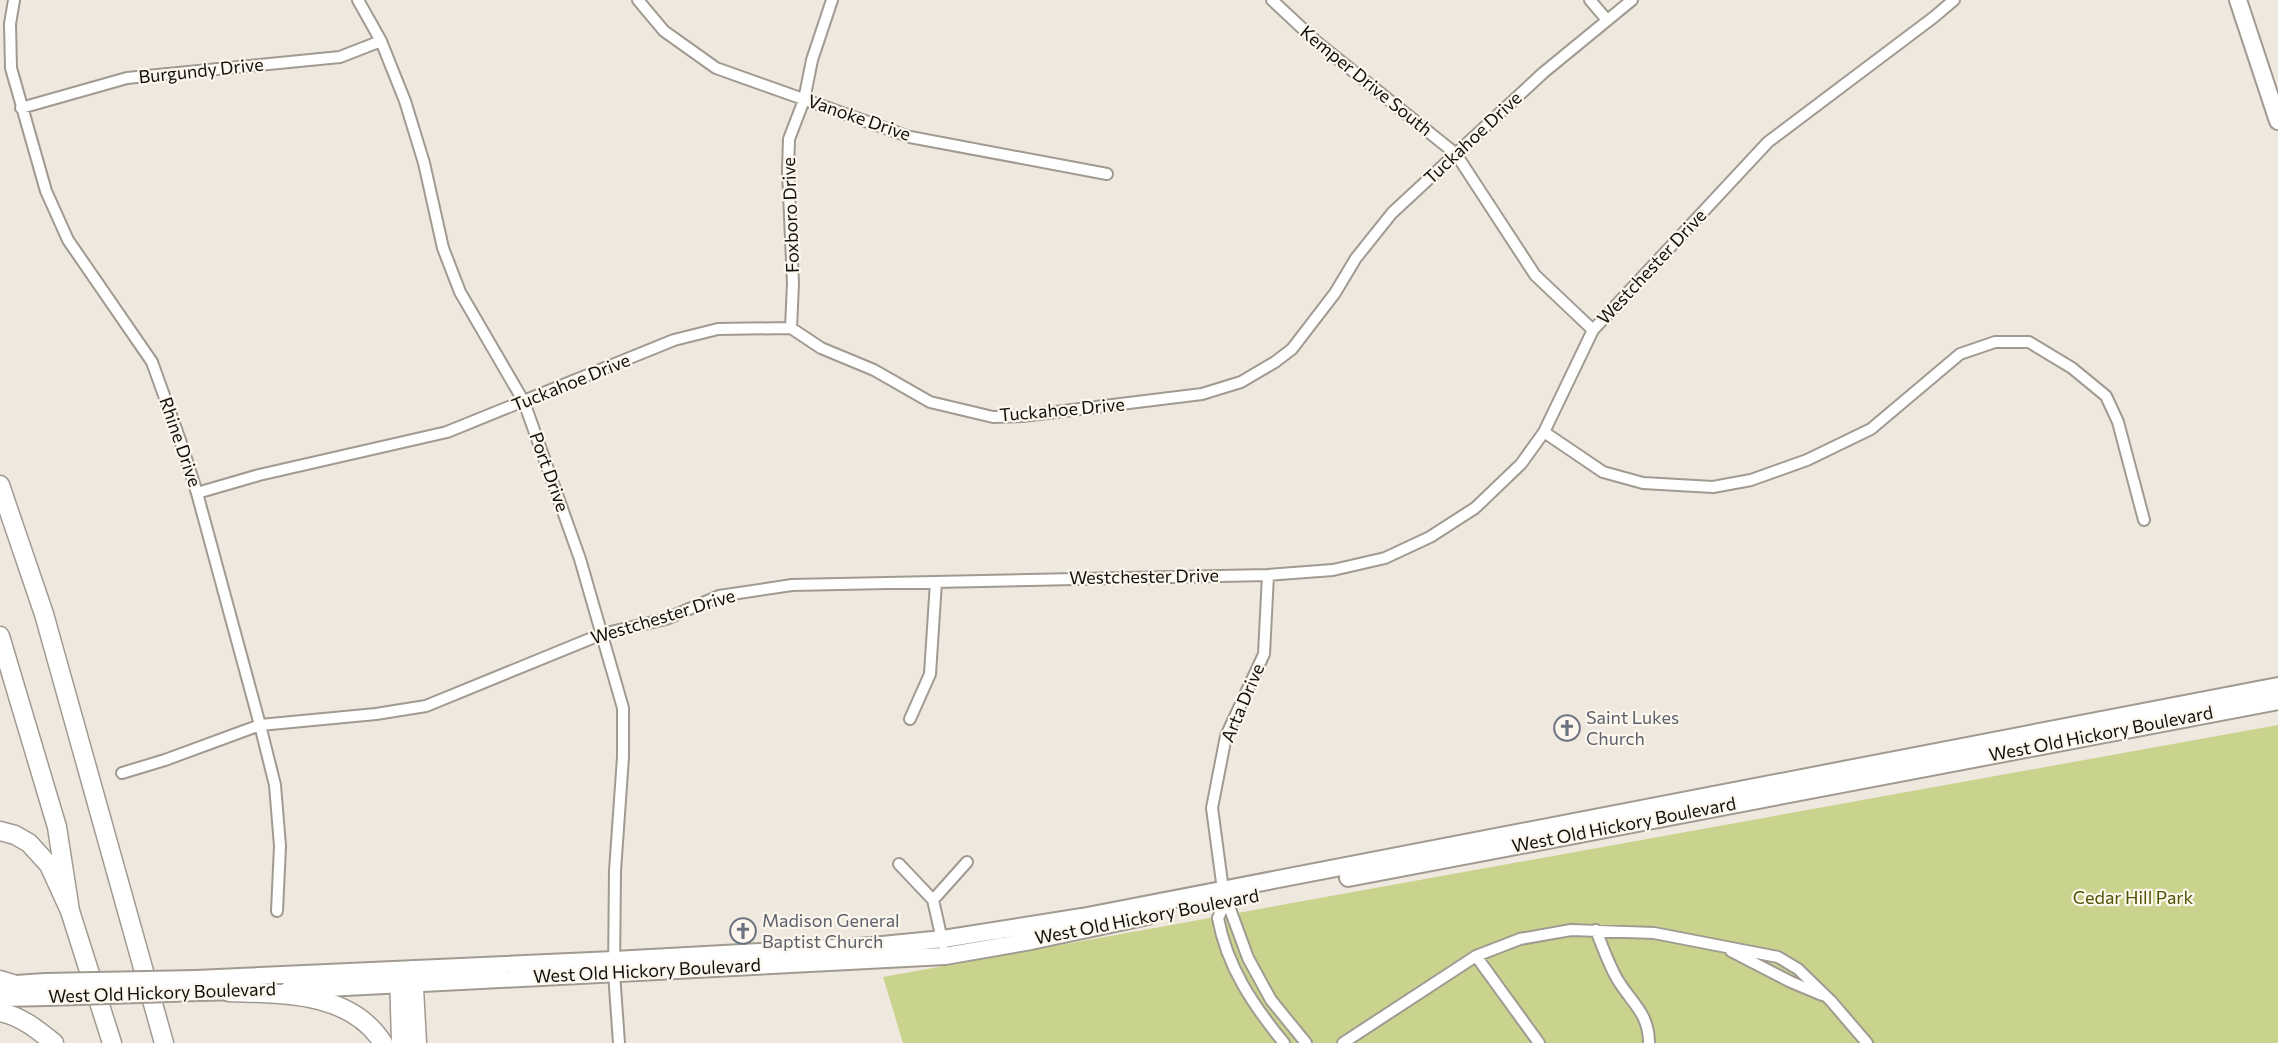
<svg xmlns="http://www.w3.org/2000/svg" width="2278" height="1043" viewBox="0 0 2278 1043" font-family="Commissioner,sans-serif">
<rect width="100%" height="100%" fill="#efe8df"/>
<path fill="#cad38d" d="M2278 725V1043H903L883 977Z"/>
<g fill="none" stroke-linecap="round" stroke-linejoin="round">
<g stroke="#a09a91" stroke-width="14">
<path id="minor" d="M14 0 10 24 11 68 46 191 68 240 152 362 180 440 197 493 260 725 275 785 280 846 277 911
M358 0 381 41 405 101 424 163 443 248 460 292 524 402 580 559 623 708V757L615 871 614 973 619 1043
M638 0 664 31 716 68 910 137 1107 174
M1272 0 1318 43 1456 154 1535 275 1593 330
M1590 0 1607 20
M21 108 127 78 340 57 381 41
M791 328 793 283 788 171 789 139 804 100 812 60 832 0
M1544 432 1603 472 1643 483 1713 487 1751 480 1807 460 1871 429 1960 354 1995 342H2029L2072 368 2106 396 2118 422 2144 520
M197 493 259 475 447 432 674 340 718 329 791 328 821 348 874 370 930 402 993 417 1023 416 1202 394 1241 382 1275 362 1292 349 1335 293 1356 258 1392 213 1543 73 1632 0
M1268 575 1264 654 1226 736 1212 808 1223 890 1248 958 1271 1000 1306 1043
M910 719 930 674 936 582
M122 773 165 760 260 725 376 714 426 706 602 634 666 619 719 596 792 585 1268 575 1333 570 1385 558 1430 537 1475 508 1521 464 1544 432 1593 330 1768 142 1934 17 1954 0
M899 864 933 900 943 944
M933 900 967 862
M1226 901 1218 918C1227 967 1253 1005 1284 1043
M1596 930C1602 946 1608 962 1616 977 1630 1002 1649 1012 1649 1043
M1731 951 1791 982 1822 995
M1476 956 1539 1043
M1343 1043 1476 956 1520 939 1571 930 1654 933 1778 957 1798 969 1831 1001 1867 1043"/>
</g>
<g stroke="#a09a91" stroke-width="20">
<path id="primary" d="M2238 0 2278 121
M1348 878 2278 701
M196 979 614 960 872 946 943 939 1082 917 2278 686
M1 985 45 982
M288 990 945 956 1031 941 1148 916
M199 992 241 991
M0 998 48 997"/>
</g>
<g stroke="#a09a91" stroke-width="21">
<path id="motorway" d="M0 485 44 614 164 1043
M0 636 57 827 70 911
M0 831 15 835 29 843 49 865 70 911 112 1043
M413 970 417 1043
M399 971 401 1043
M0 980 13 984
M229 992C282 994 350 991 383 1043
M0 1012C21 1016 38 1030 54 1043"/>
</g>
<use href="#minor" stroke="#fff" stroke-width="10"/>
<use href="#primary" stroke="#fff" stroke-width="16"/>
<use href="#motorway" stroke="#fff" stroke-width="18"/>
<g stroke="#a09a91" stroke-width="20" stroke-linecap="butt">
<path id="primary-bridge" d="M45 982 196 979
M48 997 199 992"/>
</g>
<use href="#primary-bridge" stroke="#fff" stroke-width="16"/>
</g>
<defs>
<g id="church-ring" transform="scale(1.35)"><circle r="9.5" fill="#fcf6ec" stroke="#6b7280" stroke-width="1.5"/><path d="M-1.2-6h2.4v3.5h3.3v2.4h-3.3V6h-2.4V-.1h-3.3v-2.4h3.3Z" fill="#6b7280"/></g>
</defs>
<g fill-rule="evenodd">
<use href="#church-ring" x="1567" y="728"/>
<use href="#church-ring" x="743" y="931"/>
</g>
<g text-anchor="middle" stroke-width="4.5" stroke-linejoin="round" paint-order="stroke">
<g font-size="18" fill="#12100d" stroke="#fcf6ec">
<text transform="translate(201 71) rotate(-6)" y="6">Burgundy Drive</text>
<text transform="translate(1366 81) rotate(39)" y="6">Kemper Drive South</text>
<text transform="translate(859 118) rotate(19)" y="6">Vanoke Drive</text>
<text transform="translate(1473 138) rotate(-43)" y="6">Tuckahoe Drive</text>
<text transform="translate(791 215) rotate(-92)" y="6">Foxboro Drive</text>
<text transform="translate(1652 267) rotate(-47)" y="6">Westchester Drive</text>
<text transform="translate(571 383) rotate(-22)" y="6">Tuckahoe Drive</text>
<text transform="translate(1062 410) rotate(-5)" y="6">Tuckahoe Drive</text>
<text transform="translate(180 442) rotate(71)" y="6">Rhine Drive</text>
<text transform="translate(549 472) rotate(70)" y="6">Port Drive</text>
<text transform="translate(1144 577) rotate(-1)" y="6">Westchester Drive</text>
<text transform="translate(663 617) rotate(-17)" y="6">Westchester Drive</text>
<text transform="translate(1243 703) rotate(-67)" y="6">Arta Drive</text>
<text transform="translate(2101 734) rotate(-11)" y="6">West Old Hickory Boulevard</text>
<text transform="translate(1624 825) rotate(-11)" y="6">West Old Hickory Boulevard</text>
<text transform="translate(1147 917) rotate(-11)" y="6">West Old Hickory Boulevard</text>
<text transform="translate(647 971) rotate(-3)" y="6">West Old Hickory Boulevard</text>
<text transform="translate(162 993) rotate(-2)" y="6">West Old Hickory Boulevard</text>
</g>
<g font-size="18" fill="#5b616d" stroke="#fcf6ec" text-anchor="start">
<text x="1586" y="724">Saint Lukes<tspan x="1586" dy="21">Church</tspan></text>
<text x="762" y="927">Madison General<tspan x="762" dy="21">Baptist Church</tspan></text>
</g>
<g font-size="18" fill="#4d5303" stroke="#fcf6ec">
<text x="2133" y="904">Cedar Hill Park</text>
</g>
</g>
</svg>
